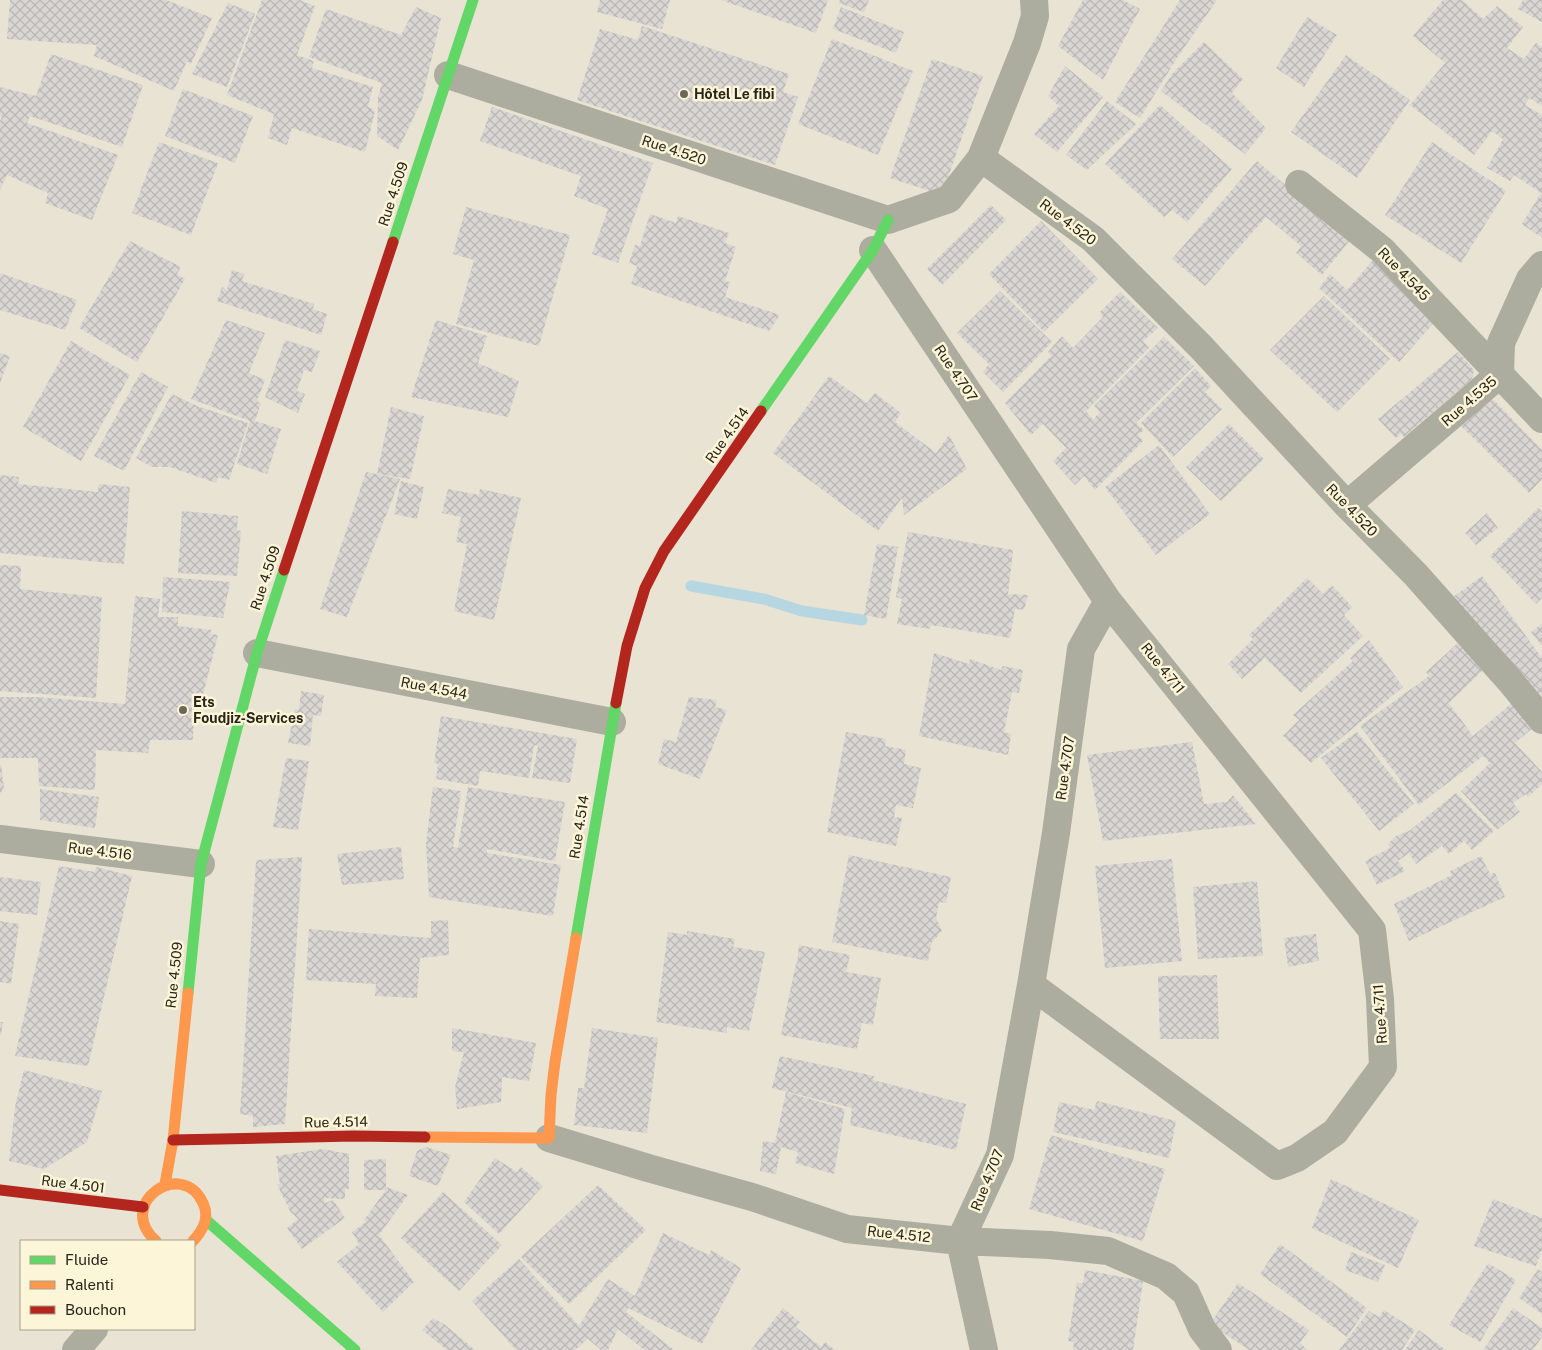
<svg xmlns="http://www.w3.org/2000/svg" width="1542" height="1350" viewBox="0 0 1542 1350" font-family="'Public Sans',sans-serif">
<defs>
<pattern id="building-cross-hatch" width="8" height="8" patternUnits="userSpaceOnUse" patternTransform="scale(1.25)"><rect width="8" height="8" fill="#d9d6d4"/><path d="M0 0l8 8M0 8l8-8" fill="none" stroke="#bab8b5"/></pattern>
</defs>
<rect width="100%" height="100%" fill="#e8e3d2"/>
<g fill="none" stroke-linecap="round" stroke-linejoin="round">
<path stroke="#b6d6e2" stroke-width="11" d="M691 586 764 599 802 611 862 620"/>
</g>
<path fill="url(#building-cross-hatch)" d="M10 0H166L212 18 191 64 187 61 174 91 94 56 97 45 7 39Z
M262 0H300L315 6 297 55 314 61 312 68 373 87 368 106 375 111 365 152 292 128 287 145 268 138 274 114 227 95Z
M600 0H670L662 29 597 12Z
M721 0H828L816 33Z
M840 0H869L864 12 839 3Z
M1083 0H1123L1140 9 1103 80 1058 46Z
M1180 0H1217L1177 58 1140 118 1115 102Z
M1443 0H1462L1483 19 1497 6 1523 27 1507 48 1524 59 1536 43 1542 47V106L1529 98 1525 105 1542 115V238L1522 224 1541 193 1514 175 1510 181 1487 168 1503 139 1492 131 1474 155 1410 105 1445 63 1413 36Z
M1523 0H1542V22L1518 9Z
M228 3 255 14 227 87 192 74Z
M416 7 441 18 422 100 398 150 377 136 378 97 382 83 309 57 326 9 401 35Z
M841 7 904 32 896 53 833 29Z
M1307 17 1337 35 1304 87 1276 68Z
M642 26 789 74 783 92 798 97 775 165 577 100 600 29 638 40Z
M832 39 913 71 878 155 798 124Z
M1204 42 1243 79 1232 93 1266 128 1245 154 1161 91 1172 74Z
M51 54 143 85 122 147 30 116 27 123 118 155 92 220 45 203 48 193 7 175 0 190V121L2 117H0V87L36 96Z
M1346 55 1410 100 1357 178 1291 132Z
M932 59 983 76 942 195 890 178Z
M1065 66 1103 97 1057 152 1034 134 1059 106 1048 96Z
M183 89 253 116 235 163 165 136Z
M1107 101 1136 124 1087 170 1066 155Z
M1160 105 1232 169 1187 222 1172 210 1164 217 1105 164Z
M492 107 653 163 618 263 592 254 608 209 574 196 581 176 480 141Z
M159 142 218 163 191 235 132 213Z
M1432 142 1506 191 1461 263 1385 215Z
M1257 161 1350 240 1322 275 1296 253 1301 246 1266 217 1205 286 1172 259Z
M991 205 1006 220 942 285 927 269Z
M466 207 570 235 539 346 456 324 474 260 453 254Z
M650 214 676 223 678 216 729 233 725 243 736 247 725 281 730 282 725 297 780 315 769 331 631 284 637 266 629 263 635 245 640 246Z
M1041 221 1098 279 1044 332 989 274Z
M130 241 181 267 177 274 185 279 137 362 79 328Z
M1375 258 1440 316 1399 362 1319 288 1330 274 1347 290Z
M232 270 244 274 242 281 314 304 313 309 327 314 321 335 217 301 222 287 227 290Z
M0 273 77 300 65 330 0 310Z
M1000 291 1052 342 1003 392 983 372 989 364 957 333Z
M1120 292 1158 328 1143 341 1149 348 1086 411 1093 420 1100 412 1094 406 1164 337 1194 366 1136 423 1144 430 1138 435 1143 441 1095 490 1084 476 1075 485 1053 461 1066 448 1043 424 1031 435 1005 403 1051 356 1048 352 1062 336 1073 348 1103 317 1100 312Z
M1324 296 1390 359 1337 412 1270 350Z
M226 320 265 333 249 373 265 380 257 401 261 403 255 421 281 429 267 474 237 464 250 421 191 399Z
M436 320 487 336 478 363 519 381 508 417 411 397Z
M285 340 320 351 312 372 304 370 297 391 305 394 298 413 265 397Z
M71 341 130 375 81 461 23 427Z
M1458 352 1474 370 1472 379 1404 437 1401 434 1396 438 1378 419Z
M0 353 10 356 0 383Z
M1195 368 1211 386 1205 392 1222 409 1173 457 1141 423Z
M141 372 168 387 124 471 94 456Z
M829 376 867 403 875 393 901 413 895 422 936 453 949 435 967 469 904 515 902 498 878 531 773 453Z
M172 394 197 406 248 423 229 480 218 477 216 483 170 467H152L136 458Z
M1490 396 1542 450V479L1529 493 1460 425Z
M391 407 424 416 410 479 377 474Z
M1229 424 1264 459 1221 501 1186 467Z
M1159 445 1210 514 1156 555 1105 487Z
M366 472 400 479 347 617 320 609Z
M0 475 19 477 18 484 98 492 99 484 130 487 124 564 0 553Z
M401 481 424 487 417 519 394 514Z
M448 489 479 495 480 489 521 498 494 620 454 611 467 544 456 542 461 517 442 513Z
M1538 508 1542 512V598L1536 604 1490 556Z
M182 511 238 516 237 530 241 531 237 576 178 573Z
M1487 513 1498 528 1476 545 1465 533Z
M908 532 1013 550 1008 594 1028 595 1024 610 1015 609 1010 638 931 625 930 629 897 624 902 599 896 597Z
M877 544 898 547 886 619 864 615Z
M0 565 21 566 20 589 102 597 96 698 0 691Z
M1482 576 1542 658V719L1453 597Z
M163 577 230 582 223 618 162 612Z
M1307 578 1323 594 1332 585 1352 607 1344 615 1363 636 1301 693 1265 658 1242 679 1228 664 1253 639 1249 635Z
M135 596 160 599 158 617H178V626L211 630V634L218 635 199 711H194L193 740H150L148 753 96 750 95 790 39 786 38 758H0V697H36L125 704Z
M1542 624V646L1531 632Z
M1369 640 1403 687 1311 763 1283 736 1299 720 1293 715 1353 661 1350 658Z
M1459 642 1483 670 1449 703 1442 694 1473 736 1513 702 1534 727 1515 743 1542 772V784L1528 797 1526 794 1513 803 1520 812 1497 830 1461 791 1490 763 1483 756 1419 805 1360 726 1429 676 1426 672Z
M934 653 969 664 970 659 1001 670 1003 666 1023 670 1019 693 1012 692 1004 732 1011 734 1008 755 919 736Z
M301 691 324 695 321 716 313 715 310 746 288 743 295 709 299 710Z
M689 697 717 700 715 707 727 710 700 779 658 764 664 739 676 742Z
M441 716 577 739 570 783 532 778 538 746 534 745 529 778 480 771 478 786 436 779 438 764 434 763Z
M846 732 886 739 885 746 906 750 904 764 921 768 913 808 896 805 894 817 902 818 896 846 827 832Z
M1357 732 1414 804 1379 831 1321 758Z
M1192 742 1204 804 1227 802 1233 795 1256 824 1103 841 1087 755Z
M286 758 309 761 298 830 273 827Z
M0 765H1L4 788 0 794Z
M433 787 461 791 453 847 458 848 468 787 565 802 555 861 487 849V853L561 865 553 916 429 897 426 844Z
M40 789 99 797 95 828 40 820Z
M1456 793 1494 831 1472 850 1464 841 1449 854 1442 846 1416 864 1409 853 1398 861 1405 871 1377 885 1365 861 1390 848 1388 844 1396 836 1409 831Z
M401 847 404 879 342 885 337 854Z
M849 855 951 877 946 903 939 902 936 918 942 931 932 942 928 961 832 942Z
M1481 856 1490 874 1495 873 1505 897 1409 941 1394 904 1452 875 1450 871Z
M302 857 285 1124 253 1127V1116L240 1114 256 861 257 860Z
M1172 859 1182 961 1105 968 1095 866Z
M59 866 95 872 96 867 132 876 88 1066 15 1056Z
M0 877 41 882 37 915 0 911Z
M1257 881 1263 956 1198 959 1193 887Z
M448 920 449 955 420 958 417 998 375 996 376 984 306 980 309 929 431 938V921Z
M0 921 19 924 11 984 0 982Z
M687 931 735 939 733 947 765 952 749 1031 727 1027V1033L656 1022 668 932 687 935Z
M1316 934 1319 961 1288 967 1284 938Z
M799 945 850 955 846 972 881 978 873 1025 862 1023 857 1049 781 1035 796 963 797 964Z
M1217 975 1219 1039H1160L1158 976Z
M0 1022H3L1 1035H0Z
M452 1028 536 1043 529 1081 502 1077 501 1102 457 1109 455 1087 464 1052 452 1051Z
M592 1028 658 1038 647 1133 574 1125 578 1088H584Z
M780 1056 874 1076 873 1080 966 1104 956 1150 850 1125 852 1108 772 1088Z
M24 1070 102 1091 87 1142 44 1169 9 1161 15 1107Z
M786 1092 845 1109 834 1174 795 1163 798 1152 781 1147 776 1174 760 1171 763 1141 775 1143Z
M1097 1101 1176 1121 1169 1158 1053 1132 1059 1102 1094 1110Z
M1051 1135 1165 1169 1143 1241 1029 1209Z
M426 1147 451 1155 438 1186 409 1176 417 1151Z
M323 1149 349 1154V1189H345V1199L324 1198 325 1203 333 1200 345 1218 302 1249 287 1228 298 1219 290 1211 277 1184H280L276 1156Z
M495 1158 517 1172 521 1167 543 1186 499 1234 464 1202Z
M386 1159V1187L408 1195 379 1235 414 1282 383 1312 337 1262 359 1244 352 1232 366 1222 364 1220 386 1190H364V1160Z
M1331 1179 1419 1220 1398 1268 1312 1228Z
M598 1185 646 1230 569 1304 521 1257Z
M443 1192 502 1245 459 1291 401 1238Z
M1493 1199 1542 1218V1249L1536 1266 1474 1246Z
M663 1233 709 1255 711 1250 741 1268 702 1344 628 1308 626 1312 674 1350H644L618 1329 608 1350H601L588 1339 575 1350H516L472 1301 519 1259 579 1326 608 1279 635 1296Z
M1280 1244 1367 1308 1347 1337 1260 1274Z
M1351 1252 1385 1265 1378 1282 1345 1270Z
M1488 1263 1516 1280 1480 1342 1449 1325Z
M1538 1269 1542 1272V1314L1519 1298Z
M1085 1270 1143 1281 1133 1350H1073L1074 1342 1068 1341 1077 1283H1083Z
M1238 1283 1309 1330 1300 1343 1308 1350H1249L1210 1324Z
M783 1308 800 1322 796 1327 821 1347 825 1342 835 1350H751Z
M1513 1308 1542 1328V1337L1533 1350H1483Z
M1384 1310 1415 1330 1402 1350H1339L1369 1311 1379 1317Z
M433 1318 444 1324 475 1350H447L422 1330Z
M1419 1330 1446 1350H1405Z"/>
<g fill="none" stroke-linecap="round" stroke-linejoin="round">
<path stroke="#acad9e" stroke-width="28" d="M448 75 888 220 949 199 981 158 1093 239 1201 347 1347 505 1416 575 1511 682 1542 720
M981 158 1027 43 1035 16 1034 0
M1299 184 1382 250 1542 419
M873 250 1108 601 1081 649 1056 833 1031 985 1000 1155 960 1241 984 1350
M1347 505 1500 374 1501 343 1530 279 1542 265
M257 653 612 722
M0 839 201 864
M1031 985 1277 1166 1297 1158 1335 1132 1383 1067 1380 999 1372 930 1108 601
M549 1138 648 1168 752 1197 847 1229 960 1241 1050 1245 1108 1251 1166 1276 1186 1293 1202 1329 1218 1350
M76 1350 94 1329"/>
<path stroke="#63d668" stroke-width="11" d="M393 242 473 0
M761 411 873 250 888 220
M576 938 616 703
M188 993 201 864 257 653 284 570
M206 1220 355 1350"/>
<path stroke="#ff974d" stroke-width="11" d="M425 1137 549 1138 551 1095 555 1062 576 938
M165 1184 173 1140 188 993
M156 1241C114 1204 182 1157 203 1203 210 1218 203 1230 193 1241"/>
<path stroke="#b3261e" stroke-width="11" d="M284 570 393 242
M616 703 627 646 645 588 664 551 761 411
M173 1140 354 1136 425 1137
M0 1190 143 1207"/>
</g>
<g fill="#6b675a" stroke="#fdf5d7" stroke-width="2">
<circle cx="684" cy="94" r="5"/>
<circle cx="183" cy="710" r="5"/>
</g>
<g text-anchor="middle" stroke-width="5" stroke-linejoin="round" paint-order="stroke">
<g font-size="14" font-weight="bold" fill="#272419" stroke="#fdf5d7" text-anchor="start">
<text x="694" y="99">Hôtel Le fibi</text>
<text x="193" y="707">Ets<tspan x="193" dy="16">Foudjiz-Services</tspan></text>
</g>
<g font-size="14" fill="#272419" stroke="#fdf5d7">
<text transform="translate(674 150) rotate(18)" y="5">Rue 4.520</text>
<text transform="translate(393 194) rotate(-72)" y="5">Rue 4.509</text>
<text transform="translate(1068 222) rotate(37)" y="5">Rue 4.520</text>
<text transform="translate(1404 274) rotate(46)" y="5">Rue 4.545</text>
<text transform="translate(956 373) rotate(56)" y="5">Rue 4.707</text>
<text transform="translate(1469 401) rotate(-41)" y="5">Rue 4.535</text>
<text transform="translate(727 435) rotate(-55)" y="5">Rue 4.514</text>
<text transform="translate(1352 510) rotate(46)" y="5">Rue 4.520</text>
<text transform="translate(265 578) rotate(-72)" y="5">Rue 4.509</text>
<text transform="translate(1163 668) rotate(51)" y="5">Rue 4.711</text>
<text transform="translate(434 688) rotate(11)" y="5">Rue 4.544</text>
<text transform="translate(1065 768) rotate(-82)" y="5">Rue 4.707</text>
<text transform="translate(579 827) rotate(-81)" y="5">Rue 4.514</text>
<text transform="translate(100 851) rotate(7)" y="5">Rue 4.516</text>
<text transform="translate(174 975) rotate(-84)" y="5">Rue 4.509</text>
<text transform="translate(1380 1014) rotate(-94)" y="5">Rue 4.711</text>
<text transform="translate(336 1122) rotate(-1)" y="5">Rue 4.514</text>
<text transform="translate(987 1180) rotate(-68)" y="5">Rue 4.707</text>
<text transform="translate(73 1184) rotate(7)" y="5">Rue 4.501</text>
<text transform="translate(899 1234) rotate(6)" y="5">Rue 4.512</text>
</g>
</g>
<rect x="20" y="1240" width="175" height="90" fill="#fdf5d7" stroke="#a7a18b"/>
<rect x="30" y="1256" width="25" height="8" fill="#63d668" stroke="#a7a18b"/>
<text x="65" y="1265" font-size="15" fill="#272419">Fluide</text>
<rect x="30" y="1281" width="25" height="8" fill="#ff974d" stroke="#a7a18b"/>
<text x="65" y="1290" font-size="15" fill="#272419">Ralenti</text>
<rect x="30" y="1306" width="25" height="8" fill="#b3261e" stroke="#a7a18b"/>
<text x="65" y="1315" font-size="15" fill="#272419">Bouchon</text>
</svg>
